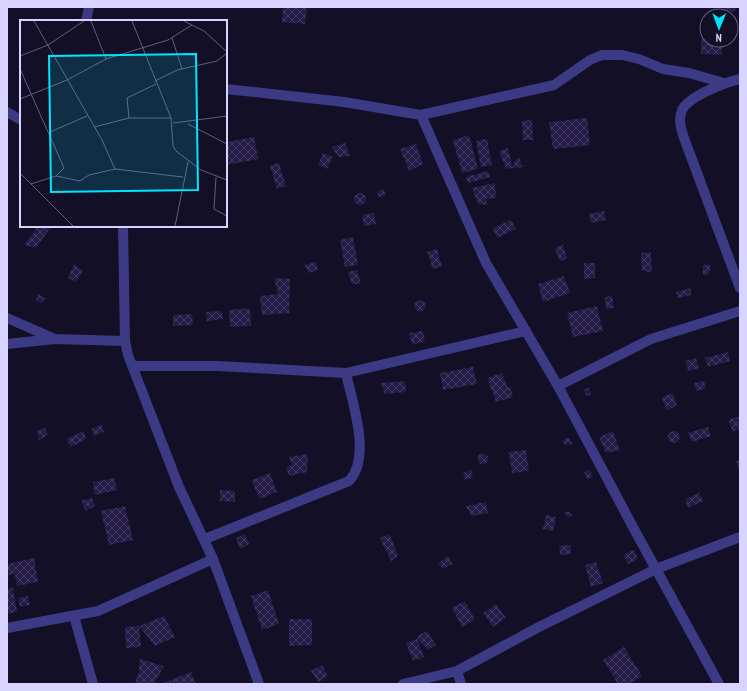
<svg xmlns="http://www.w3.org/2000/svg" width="747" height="691" viewBox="0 0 747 691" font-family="'PT Sans Narrow',sans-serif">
<defs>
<pattern id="building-cross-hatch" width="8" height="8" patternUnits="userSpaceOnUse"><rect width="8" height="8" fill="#241b47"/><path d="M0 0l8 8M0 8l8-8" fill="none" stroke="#433b63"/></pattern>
</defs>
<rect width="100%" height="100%" fill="#130f26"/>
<path fill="url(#building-cross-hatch)" d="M283 7H307L305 24 282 22Z
M719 7H736L734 12Z
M702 31H707V40H722V55L701 54Z
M587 118 590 145 553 149 549 122Z
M532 120 533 140H523L522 121Z
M469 135 478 169 462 173 453 140Z
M254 137 258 159 226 165V142Z
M487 139 492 165 481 167 476 141Z
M345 143 350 156 338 157 332 147Z
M416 144 423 164 409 171 400 149Z
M508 148 513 168 506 169 499 151Z
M323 153 333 157 327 169 318 165Z
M519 158 523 167 513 168 515 160Z
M279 163 286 186 277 189 270 166Z
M488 171 490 177 468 183 466 177Z
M495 183 496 198 486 199 488 205 478 204 472 188Z
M383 189 386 195 379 197 377 192Z
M354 199a6 6 0 1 1 12 0a6 6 0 1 1-12 0Z
M604 211 606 220 591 223 589 214Z
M374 213 376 224 364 226 362 215Z
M511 220 516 229 497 238 493 228Z
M38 226 51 227 36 248 24 245Z
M353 237 358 265 345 267 340 240Z
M563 245 567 258 560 262 555 248Z
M437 249 442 266 433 269 427 252Z
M651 252 652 273 642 270 641 253Z
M316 262 318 270 309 273 304 265Z
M584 263H595V278L584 279Z
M74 264 83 271 76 282 68 278Z
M710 264V274L703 275V265Z
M357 270 361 284H352L348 272Z
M564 276 570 293 543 302 538 284Z
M274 278 290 279 289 313 262 315 260 296 278 294Z
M691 288V295L678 298 676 292Z
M37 294 46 298 41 303 36 300Z
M612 296 614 308 606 309 605 297Z
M414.5 306a5.5 5.5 0 1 1 11 0a5.5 5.5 0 1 1-11 0Z
M597 306 603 331 573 337 567 313Z
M250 308 251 326 230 327 229 310Z
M222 311 223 319 207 321 206 312Z
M192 314 193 325 173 326V315Z
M423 331 425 342 412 344 409 333Z
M728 352 730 361 708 367 705 358Z
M696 358 699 368 688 371 686 361Z
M473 367 477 384 443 390 440 373Z
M502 373 508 388 510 387 513 397 496 402 487 378Z
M405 381 406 392 385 394 380 383Z
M704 381 706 389 696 391 694 383Z
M589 388 591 395 586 396 584 389Z
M673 393 677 406 666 410 662 397Z
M740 416V429L733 432 728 420Z
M102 425 104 432 94 436 91 429Z
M708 427 711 436 692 442 688 433Z
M45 428 48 435 39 440 37 431Z
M668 437a6 6 0 1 1 12 0a6 6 0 1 1-12 0Z
M84 431 86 439 71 447 66 439Z
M613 431 620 450 606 453 599 437Z
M568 437 573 444 565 445 562 441Z
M526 450 529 471 512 473 509 452Z
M477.5 459a5.5 5.5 0 1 1 11 0a5.5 5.5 0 1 1-11 0Z
M308 454 307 472 289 476 286 467 292 465 289 457Z
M740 460V470L739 471 736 461Z
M471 470 473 478 465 480 463 473Z
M590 470 593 477 587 479 584 472Z
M270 473 277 492 259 499 252 480Z
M114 478 117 490 95 495 93 482Z
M220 490 235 491V502L220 501Z
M699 493 703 501 688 508 685 499Z
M92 498 95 506 86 511 81 501Z
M486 502 488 513 471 516 466 506Z
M125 506 133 540 109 545 101 511Z
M564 512H570L572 516 568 518Z
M546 515 556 517 553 531 543 529Z
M245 534 249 544 240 549 236 538Z
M390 534 398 556 391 561 380 538Z
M570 545 571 554 560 555 559 546Z
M634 550 638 559 628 564 623 555Z
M448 556 453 564 443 569 438 563Z
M34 558 38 582 17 586 15 574 8 575 7 564Z
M596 562 603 583 591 587 585 565Z
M13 588 17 612 7 614V589Z
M268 590 279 624 262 630 251 596Z
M28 596 30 605 20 607 18 598Z
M465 601 475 620 462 627 452 608Z
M496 604 506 618 493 627 483 613Z
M164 616 175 637 155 646 139 626 141 647 126 648 125 627 139 626Z
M289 619H312V645L289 646Z
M427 631 436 645 428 650 417 639 419 635Z
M417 639 424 657 413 661 406 643Z
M624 647 642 676 630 684H618L603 660Z
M140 659 164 666 154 684H135L139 671Z
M322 665 328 676 318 682 311 671Z
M191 672 196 684H161Z"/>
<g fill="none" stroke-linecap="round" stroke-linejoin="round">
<path stroke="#3d3a85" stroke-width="10" d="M86 21 89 7
M740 79C726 82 689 96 682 110 678 120 681 129 684 138L740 288
M226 89 344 102 421 115
M7 112 21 120
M123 226 125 341 128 355 179 487 213 559 259 684
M7 318 55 339
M7 344 55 339 125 341
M132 366H217L346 373 526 331
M558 386 651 339 740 311
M205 539 349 481C372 457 352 402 346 373
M74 616 93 684
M7 628 98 611 213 559
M457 671 461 684
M403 684 457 671 537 628 656 569 740 537
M719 684 634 529 558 386 486 263 421 115 554 85 590 60 602 55H622L639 59 663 69 689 73 724 83"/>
</g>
<g transform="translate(20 20)">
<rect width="207" height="207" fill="#130f26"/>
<path fill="none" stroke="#625e7d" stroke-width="1" d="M14 1 82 120 95 149 69 155 60 161 36 156M71 1 86 39M112 1 151 98 153 126 156 131 181 150 207 160M164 1 184 11 207 32M152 18 162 49M0 36 28 25 64 1M0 49 44 148 36 156 11 164M135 61 157 50 197 41 207 33M0 79 47 60 86 39 148 20 172 5M109 98 107 78 136 64M153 103 207 96M168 104 207 124M74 107 109 98H151M30 112 67 96M95 149 163 157M0 153 53 206M196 157 194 189 207 196M155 206 168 142"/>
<path fill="#00e5ff" fill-opacity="0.15" stroke="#00e5ff" stroke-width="2" d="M176 34 178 170 31 172 29 36Z"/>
<rect width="207" height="207" fill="none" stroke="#d9d4ff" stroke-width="2"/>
</g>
<rect width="747" height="691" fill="none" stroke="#d9d4ff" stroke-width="16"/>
<g transform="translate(719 28) rotate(181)"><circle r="19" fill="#130f26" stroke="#625e7d"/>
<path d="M0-3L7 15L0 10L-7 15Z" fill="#00e5ff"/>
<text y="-6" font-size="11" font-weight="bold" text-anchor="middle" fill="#d9d4ff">N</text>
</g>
</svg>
